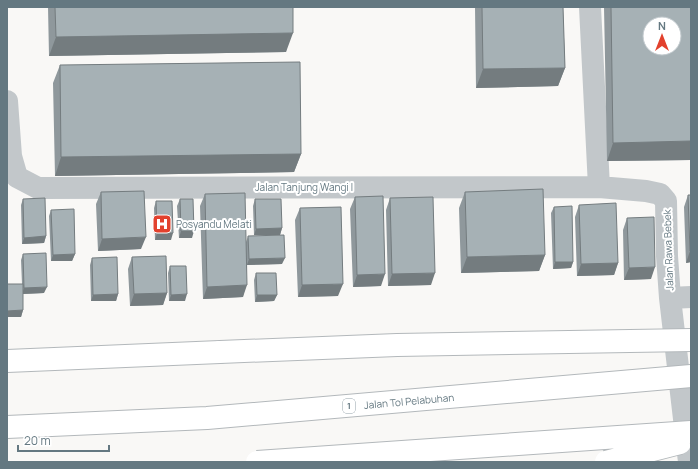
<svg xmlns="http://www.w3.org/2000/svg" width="698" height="469" viewBox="0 0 698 469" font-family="Manrope,sans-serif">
<rect width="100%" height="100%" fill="#f9f8f6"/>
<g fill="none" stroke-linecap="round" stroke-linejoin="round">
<g stroke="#b3b8bb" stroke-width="24">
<path id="highway" d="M7 361 220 352"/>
</g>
<path stroke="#c2c7ca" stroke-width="22" d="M590 7 599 187
M7 101 11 156 17 177 38 188 599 187 646 191 660 194 666 201 667 256 670 298 689 462
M670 298 691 297"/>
<use href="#highway" stroke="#fff" stroke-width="22"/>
<g stroke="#b3b8bb" stroke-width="24" stroke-linecap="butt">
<path id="highway-bridge" d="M220 352 397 345 691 340
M7 427 207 418 691 376
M257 462 691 432
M606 462 680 443"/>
</g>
<use href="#highway-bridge" stroke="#fff" stroke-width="22"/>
</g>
<path fill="#8f989c" d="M48 7H293L286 52 49 56Z
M475 7H563L565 68 558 86 476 88Z
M604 7H691V160L607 161Z
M60 65 301 154 294 172 55 176 53 83Z
M101 192 141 249 98 251 96 204Z
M465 192 545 255 539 271 461 273 459 208Z
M205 194 246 242 248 236 282 264 247 265 243 297 203 299 200 206Z
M688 195H691V262L686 263 684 207Z
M355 197 381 286 353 287 350 209Z
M390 198 431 285 388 286 386 210Z
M23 199 46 236 44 243 22 244 21 205Z
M180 199 192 238H179L177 206Z
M255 199 282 228 280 235H254L253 206Z
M156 201 171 240H155L154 208Z
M579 205 618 263 614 275 577 276 575 217Z
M554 207 573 262 571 268 553 269 551 213Z
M300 208 338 296 298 297 295 220Z
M51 210 75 254 72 261H51L49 216Z
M627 218 651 279 624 280 623 230Z
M23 254 44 293 23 294V310L21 317H7V284H22L21 260Z
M132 257 167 293 163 305 130 306 128 269Z
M92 258 118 294 116 301H91L90 265Z
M170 266 185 301H169L168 273Z
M256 273 277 295 274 301 255 302 254 280Z"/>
<path fill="#747c7f" d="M293 33 286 52 49 56 56 37Z
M565 68 558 86 476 88 483 69Z
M691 141V160L607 161 613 143Z
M301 154 294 172 55 176 61 157Z
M282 228 280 235H254L256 229Z
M181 231H194L192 238H179Z
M157 233H173L171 240H155Z
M46 236 44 243 22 244 24 238Z
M146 237 141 249 98 251 102 239Z
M690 251H691V262L686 263Z
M75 254 72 261H51L53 255Z
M545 255 539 271 461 273 467 257Z
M285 258 282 264 247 265 249 259Z
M555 262H573L571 268 553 269Z
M618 263 614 275 577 276 581 264Z
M655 267 651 279 624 280 629 268Z
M435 273 431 285 388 286 392 274Z
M385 274 381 286 353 287 357 275Z
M343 284 338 296 298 297 302 285Z
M247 285 243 297 203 299 207 287Z
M47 287 44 293 22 294 24 288Z
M167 293 163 305 130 306 134 294Z
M118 294 116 301H91L93 295Z
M187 294 185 301H169L171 295Z
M257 295H277L274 301 255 302Z
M23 310 21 317H7V311Z"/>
<path fill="#a6b1b5" stroke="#747c7f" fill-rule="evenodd" d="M55 7H293V33L56 37Z
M482 7H563L565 68 483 69Z
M611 7H691V141L613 143ZM650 24H674V48H650Z
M300 62 301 154 61 157 60 65Z
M543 189 545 255 467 257 465 192Z
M144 191 146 237 102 239 101 192Z
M245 193 247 285 207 287 205 194Z
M688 195H691V251H690Z
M383 196 385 274 357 275 355 197Z
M433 197 435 273 392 274 390 198Z
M45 198 46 236 24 238 23 199Z
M180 199H193L194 231H181Z
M255 199H281L282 228 256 229Z
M156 201H172L173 233H157Z
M616 203 618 263 581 264 579 205Z
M572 206 573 262H555L554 207Z
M341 207 343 284 302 285 300 208Z
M74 209 75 254 53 255 51 210Z
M654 217 655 267 629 268 627 218Z
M284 235 285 258 249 259 248 236Z
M46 253 47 287 24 288 23 254Z
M166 256 167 293 134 294 132 257Z
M117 257 118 294 93 295 92 258Z
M170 266H186L187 294 171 295Z
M256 273H276L277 295H257Z
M7 284H23V310L7 311Z"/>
<defs>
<g id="hospital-square" transform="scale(1)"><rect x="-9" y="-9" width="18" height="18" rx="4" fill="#e2412d" stroke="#fff"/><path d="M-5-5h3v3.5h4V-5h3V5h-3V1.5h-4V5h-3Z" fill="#fff"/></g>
</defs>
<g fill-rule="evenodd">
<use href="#hospital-square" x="162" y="224"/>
</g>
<g text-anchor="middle" stroke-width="4" stroke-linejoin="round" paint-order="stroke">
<rect fill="#fff" stroke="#92a0a7" stroke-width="1" x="343" y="399" width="12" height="14" rx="3"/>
<g font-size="9" font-weight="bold" fill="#647881">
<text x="349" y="409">1</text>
</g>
<g font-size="10" fill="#647881" stroke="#fff">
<text x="304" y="191">Jalan Tanjung Wangi I</text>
<text transform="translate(668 250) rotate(-92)" y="4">Jalan Rawa Bebek</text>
<text transform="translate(409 401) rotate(-5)" y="4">Jalan Tol Pelabuhan</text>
</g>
<g font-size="10" fill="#647881" stroke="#fff" text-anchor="start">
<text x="176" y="228">Posyandu Melati</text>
</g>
</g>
<rect width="698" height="469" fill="none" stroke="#647881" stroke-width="16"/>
<g transform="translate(662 36)"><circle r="19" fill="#ffffff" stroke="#c1c9cd"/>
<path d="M0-3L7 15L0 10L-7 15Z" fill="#e2412d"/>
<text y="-6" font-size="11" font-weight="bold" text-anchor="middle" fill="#647881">N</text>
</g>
<path d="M18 445v6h91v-6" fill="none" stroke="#647881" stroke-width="2"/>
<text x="24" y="445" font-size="12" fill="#647881" stroke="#ffffff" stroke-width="3" paint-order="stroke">20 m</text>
</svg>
